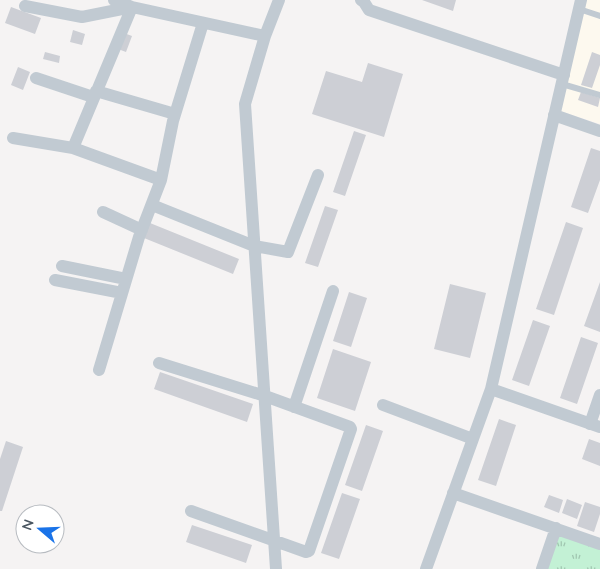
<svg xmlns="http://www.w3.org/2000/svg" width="600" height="569" viewBox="0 0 600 569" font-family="Quicksand,sans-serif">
<defs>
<pattern id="grass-tufts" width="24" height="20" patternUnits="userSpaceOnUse" patternTransform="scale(1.25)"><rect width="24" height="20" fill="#c3f1d5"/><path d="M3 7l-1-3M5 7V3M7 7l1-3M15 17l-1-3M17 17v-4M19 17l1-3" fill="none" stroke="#a0c6b0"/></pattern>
</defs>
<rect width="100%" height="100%" fill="#f5f3f3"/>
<path fill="#fdf9ef" d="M586 0H600V124L560 111Z"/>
<path fill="url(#grass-tufts)" d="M557 534 600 549V569H545Z"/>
<path fill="#cdcfd5" d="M422 0H456L453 11Z
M11 7 41 18 35 34 5 23Z
M73 30 85 34 82 45 70 42Z
M124 33 132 36 126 52 118 49Z
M45 52 60 56 59 63 43 59Z
M592 52 600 55V65L592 88 581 85Z
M368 63 403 74 384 137 312 114 326 71 362 82Z
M18 67 30 72 23 90 11 85Z
M581 92 600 98 598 107 578 100Z
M354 131 366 135 345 196 333 192Z
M591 148 600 151V180L588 213 571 207Z
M325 206 338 210 318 267 305 263Z
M566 222 583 228 554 315 536 309Z
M150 223 239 259 233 274 144 238Z
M600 282V332L584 326Z
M450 284 486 293 470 358 434 349Z
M349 292 367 298 351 347 333 341Z
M533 320 550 326 529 386 512 380Z
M581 337 598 343 577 404 560 398Z
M333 349 371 362 355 411 317 398Z
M160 372 253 404 247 422 154 389Z
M499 419 516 425 496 486 478 480Z
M366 425 383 431 362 491 345 485Z
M589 439 600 443V466L582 459Z
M6 441 23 447 2 511H0V459Z
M342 493 360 499 339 559 321 553Z
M549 495 563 500 559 513 544 507Z
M567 499 582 505 577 519 562 513Z
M585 502 600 507V514L594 532 577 526Z
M192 525 252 545 246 563 186 542Z"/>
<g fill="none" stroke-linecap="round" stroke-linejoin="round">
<path stroke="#c1cad2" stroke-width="6" d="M579 9 600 16
M562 84 600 95"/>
<path stroke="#c1cad2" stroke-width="12" d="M361 0 364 2 369 10 564 75
M25 6 82 17 132 7 265 36
M36 78 93 97
M96 91 175 114
M554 115 600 131
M13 138 73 148
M161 180 173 121 203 23
M152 205 254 246 288 252 318 175
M103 212 142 230
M62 266 126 279
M55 280 122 293
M159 363 265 396 350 427 351 429 309 551 306 552 191 511
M99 370 139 237 161 180 73 148 132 7 114 0
M491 389 600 427
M383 405 473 439
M294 407 333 291
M590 424 600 395
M453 493 600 544
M276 569 245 104 265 36 279 0
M426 569 491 389 581 0
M542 569 556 528"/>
</g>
<g transform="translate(40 529) rotate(289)"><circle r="24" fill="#ffffff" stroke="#b7bbc0"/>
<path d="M0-4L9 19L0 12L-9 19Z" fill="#1a73e8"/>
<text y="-8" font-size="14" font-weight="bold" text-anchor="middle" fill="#4a5661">N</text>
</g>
</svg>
